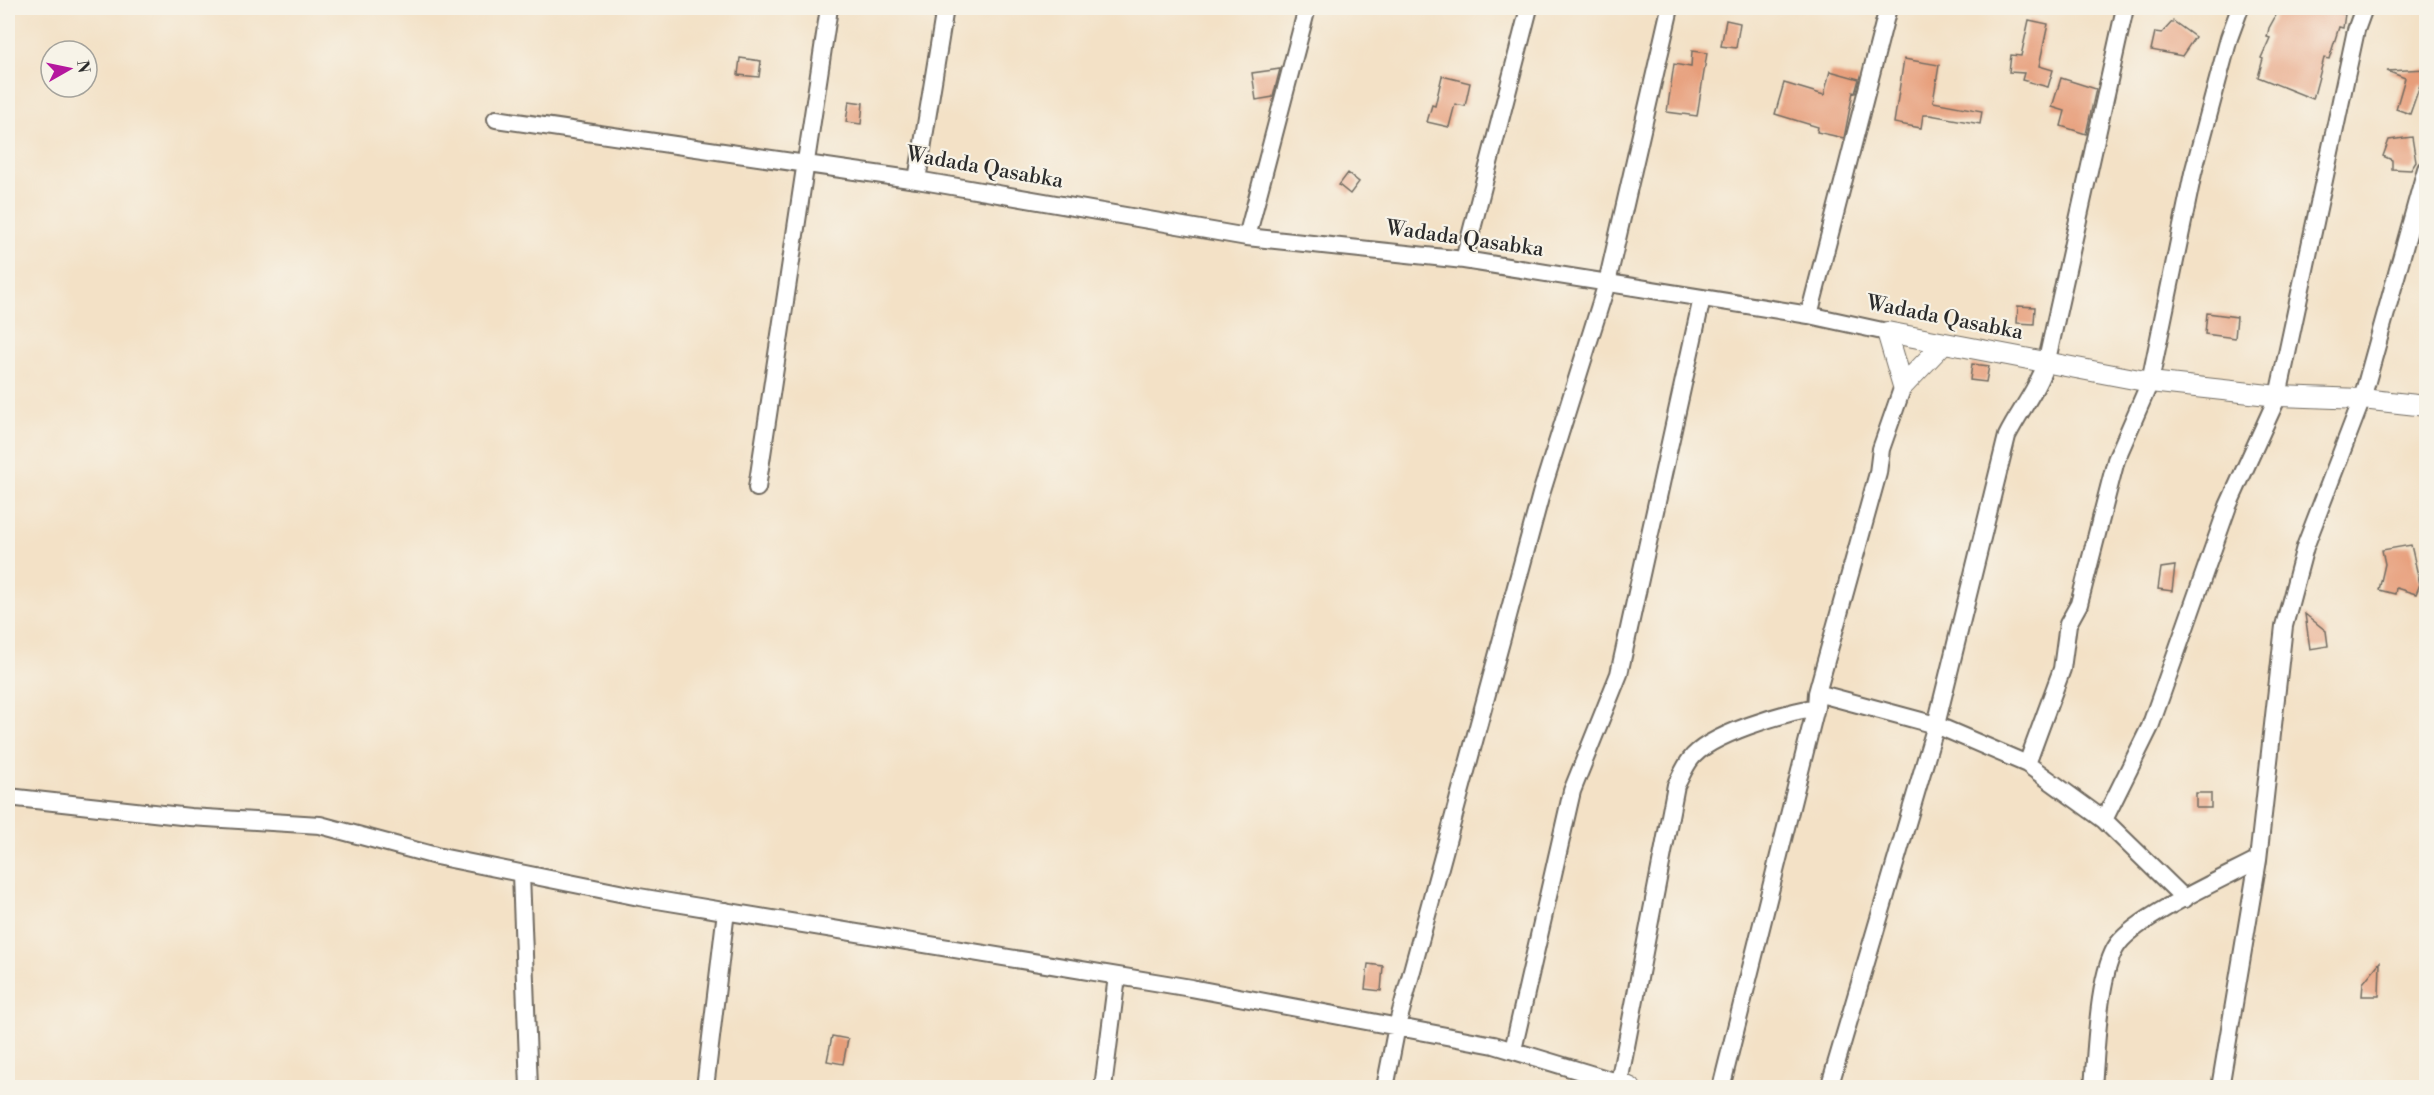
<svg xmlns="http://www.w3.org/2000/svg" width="2434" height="1095" viewBox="0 0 2434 1095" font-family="'Libre Bodoni',serif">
<rect width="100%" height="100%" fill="#f7f3e8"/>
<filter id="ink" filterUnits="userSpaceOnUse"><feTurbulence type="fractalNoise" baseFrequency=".0167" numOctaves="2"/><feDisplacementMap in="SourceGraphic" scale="12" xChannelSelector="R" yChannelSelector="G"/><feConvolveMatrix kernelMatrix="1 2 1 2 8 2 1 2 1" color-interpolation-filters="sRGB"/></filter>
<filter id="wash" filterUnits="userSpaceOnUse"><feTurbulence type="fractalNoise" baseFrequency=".008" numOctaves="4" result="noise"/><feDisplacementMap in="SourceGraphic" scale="24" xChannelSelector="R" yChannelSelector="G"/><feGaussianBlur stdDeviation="1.35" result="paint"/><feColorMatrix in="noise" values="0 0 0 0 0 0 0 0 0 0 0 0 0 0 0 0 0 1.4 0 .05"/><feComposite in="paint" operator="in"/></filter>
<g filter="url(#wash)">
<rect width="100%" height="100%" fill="#f3e1c6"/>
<g id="blocks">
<path fill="#e79e7a" d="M2280 8H2307L2345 14 2343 28 2339 27 2329 59 2324 58 2313 99 2258 77 2263 59 2261 58 2270 38 2267 37 2269 28Z
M1726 20 1740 23 1736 48 1721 46Z
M2029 20 2048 24 2039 66 2053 70 2048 87 2022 80 2024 73 2009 72 2011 55 2021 56Z
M2173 21 2195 37 2182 56 2151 50 2155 32 2162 33Z
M1692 51 1707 53 1697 116 1667 112 1674 64 1691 67Z
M740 58 761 61 759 77 738 75Z
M1904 59 1939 65 1933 102 1982 111 1980 124 1930 115H1923L1921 128 1894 123Z
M1280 69 1273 97 1256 100 1252 73Z
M2427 69V88L2420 85 2410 114 2396 109 2405 78 2387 71Z
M1830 71 1859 79 1855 93 1853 92 1844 138 1817 132 1818 127 1775 114 1784 83 1824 95Z
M1442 76 1470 83 1465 106 1455 104 1449 127 1427 122 1432 105 1435 106Z
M2061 78 2096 89 2086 134 2061 126 2065 111 2052 107Z
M849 101 863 103 861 124 846 122Z
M2412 137 2416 162 2411 170 2392 169V160L2383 156 2389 140Z
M1348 173 1359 182 1350 194 1339 185Z
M2018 306 2035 307 2034 324 2017 323Z
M2207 313 2237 317 2235 338 2205 334Z
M1972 364 1989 366 1986 382 1970 380Z
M2411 545 2420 584 2416 594 2396 588 2395 594 2379 590 2385 564 2382 550Z
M2175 566 2172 591 2158 589 2161 568Z
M2305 614 2326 631 2328 646 2310 649Z
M2196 793H2211V808H2196Z
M2380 962 2379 996H2362L2363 983Z
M1368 964 1383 966 1381 991 1365 989Z
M832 1036 848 1039 843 1064 827 1061Z"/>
</g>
</g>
<g filter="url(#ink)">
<use href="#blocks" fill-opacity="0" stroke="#716b61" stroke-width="1.5"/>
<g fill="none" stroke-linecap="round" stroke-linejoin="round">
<g stroke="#716b61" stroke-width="20">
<path id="minor" d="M496 119 917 180 1247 237 1464 260 1809 315 1887 332
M917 180 945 8
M1247 237 1307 8
M1464 260 1529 8
M1809 315 1888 8
M757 488 829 8
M1817 693 1936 725 2027 764 2104 820 2185 899
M2027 764 2062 669 2068 624 2079 604 2116 460 2150 382 2193 173 2229 38 2240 8
M8 797 190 817 320 825 436 856 639 897 1191 988 1494 1045 1620 1083
M2104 820 2150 727 2228 506 2278 396 2356 30 2364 8
M521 874 529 1088
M1513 1050 1572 791 1619 674 1702 298
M705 1088 726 911
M1103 1088 1117 976
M1385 1088 1397 1026 1541 494 1607 283 1670 8
M1618 1088 1676 785C1681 777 1684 768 1690 760 1708 734 1785 713 1816 707L1817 693 1878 473 1881 449 1903 386
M1721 1088 1816 707
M1829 1088 1936 725 2007 436C2020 410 2038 389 2047 360L2125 8
M2093 1088C2096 1053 2098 971 2118 944 2139 916 2224 878 2258 860
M2220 1088 2258 860 2284 626 2305 547 2362 399 2426 169"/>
</g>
<g stroke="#716b61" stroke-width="22">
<path id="tertiary" d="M1943 344 1903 386 1887 332 2150 382 2278 396 2362 399 2426 406
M1620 1083 1631 1088"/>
</g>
<use href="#minor" stroke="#fff" stroke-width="16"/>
<use href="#tertiary" stroke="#fff" stroke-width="20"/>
</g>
</g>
<g text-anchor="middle" stroke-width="4.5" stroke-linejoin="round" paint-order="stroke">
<g font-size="21" fill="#2b2b2b" stroke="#f7f3e8">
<text transform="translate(985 167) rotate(10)" y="7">Wadada Qasabka</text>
<text transform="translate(1465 238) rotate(8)" y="7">Wadada Qasabka</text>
<text transform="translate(1945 317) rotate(11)" y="7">Wadada Qasabka</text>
</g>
</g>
<rect width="2434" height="1095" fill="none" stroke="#f7f3e8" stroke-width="30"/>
<g transform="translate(69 69) rotate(81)"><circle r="28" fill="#f7f3e8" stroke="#a5a39c" stroke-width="1.5"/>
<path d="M0-4.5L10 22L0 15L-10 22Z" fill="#b5179e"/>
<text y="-9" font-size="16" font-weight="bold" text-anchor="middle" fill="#2b2b2b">N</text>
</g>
</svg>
